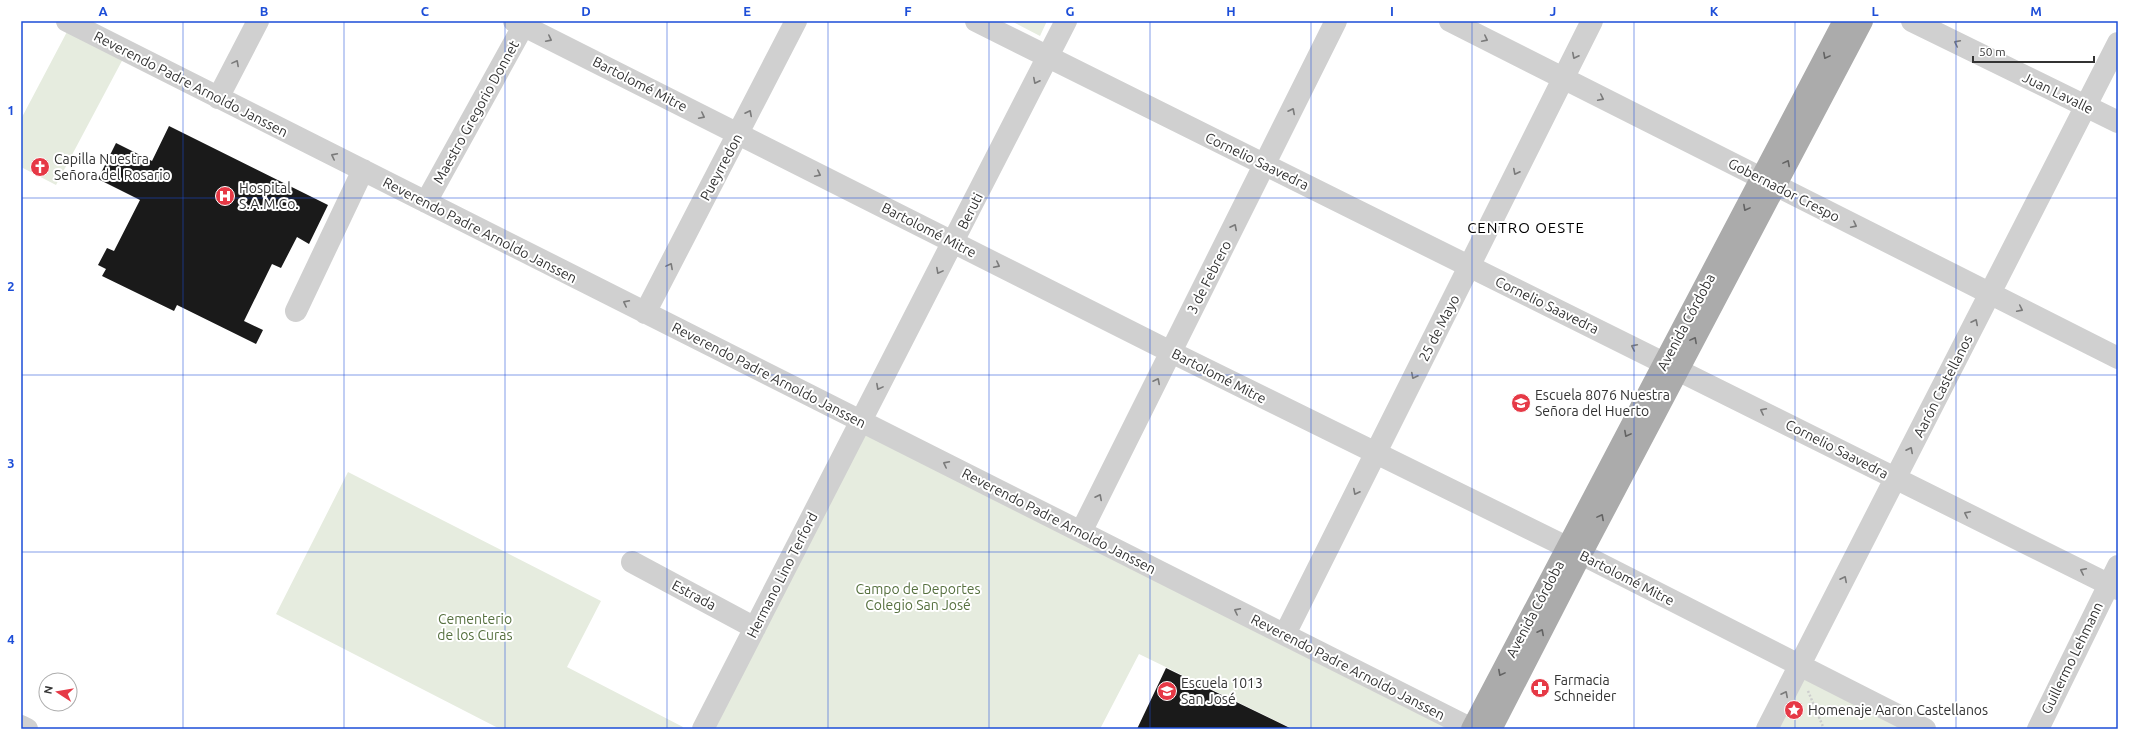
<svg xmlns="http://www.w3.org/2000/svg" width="2139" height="750" viewBox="0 0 2139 750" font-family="Ubuntu,sans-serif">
<rect width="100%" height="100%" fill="#fff"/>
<path fill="#e6ecdf" d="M1011 21H1047L1040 36Z
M69 28 124 57 56 185 21 167V119Z
M861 421 1459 729H1293L1139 654 1100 729H703Z
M348 472 601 601 567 667 683 727 682 729H500L276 614Z
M1800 669 1920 729H1770Z"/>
<path fill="#1a1a1a" d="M169 126 328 205 309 244 297 237 281 268 272 264 244 321 263 330 256 344 177 305 174 311 102 276 106 269 98 265 107 248 114 251 140 200 98 179 116 143 152 161Z
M1166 668 1292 729H1137Z"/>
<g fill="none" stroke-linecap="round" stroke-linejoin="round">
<path stroke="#cdcdcd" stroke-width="2.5" stroke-dasharray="2 2" stroke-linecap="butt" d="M1808 691 1824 729"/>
<path stroke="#d0d0d0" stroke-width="22" d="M67 21 1472 729
M514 21 1171 352 1581 554 1925 729
M976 21 2118 589
M1450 21 2118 358
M1912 21 2118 122
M218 98 258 21
M426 202 526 21
M296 311 363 170
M645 313 796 21
M1081 532 1336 21
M632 562 755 628
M1285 634 1592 21
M21 726 27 729
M703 729 1066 21
M1767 729 2118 43
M2038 729 2118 566"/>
<path stroke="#ababab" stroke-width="22" d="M1472 729 1844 21
M1491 729 1581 554 1862 21"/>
</g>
<defs><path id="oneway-chevron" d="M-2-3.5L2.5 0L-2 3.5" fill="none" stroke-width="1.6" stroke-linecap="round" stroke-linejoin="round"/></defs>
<g stroke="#7a7a7a">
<use href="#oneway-chevron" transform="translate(549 39) rotate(27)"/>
<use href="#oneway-chevron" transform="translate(1485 39) rotate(27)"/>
<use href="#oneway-chevron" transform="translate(1957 43) rotate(-154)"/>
<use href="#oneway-chevron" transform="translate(1575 56) rotate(117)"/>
<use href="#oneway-chevron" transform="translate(236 63) rotate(-62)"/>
<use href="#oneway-chevron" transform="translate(1036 81) rotate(117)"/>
<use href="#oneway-chevron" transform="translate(1601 98) rotate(26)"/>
<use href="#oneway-chevron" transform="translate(1292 111) rotate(-63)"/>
<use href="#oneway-chevron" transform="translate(749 113) rotate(-63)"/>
<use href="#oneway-chevron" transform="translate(702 116) rotate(27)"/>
<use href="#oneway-chevron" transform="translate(334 156) rotate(-153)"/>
<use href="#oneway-chevron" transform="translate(1516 172) rotate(117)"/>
<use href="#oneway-chevron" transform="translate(818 174) rotate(27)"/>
<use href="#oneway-chevron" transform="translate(1854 225) rotate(27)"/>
<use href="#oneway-chevron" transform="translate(1234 227) rotate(-63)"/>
<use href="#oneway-chevron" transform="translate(997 265) rotate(27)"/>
<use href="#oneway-chevron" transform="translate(670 266) rotate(-62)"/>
<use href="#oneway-chevron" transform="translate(939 271) rotate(118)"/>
<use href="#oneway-chevron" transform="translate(626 303) rotate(-153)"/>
<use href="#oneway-chevron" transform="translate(2020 309) rotate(26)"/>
<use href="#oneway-chevron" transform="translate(1975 322) rotate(-63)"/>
<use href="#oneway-chevron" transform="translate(1634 347) rotate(-154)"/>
<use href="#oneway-chevron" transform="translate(1414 376) rotate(117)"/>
<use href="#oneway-chevron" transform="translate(1157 381) rotate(-63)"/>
<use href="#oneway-chevron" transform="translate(879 387) rotate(118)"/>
<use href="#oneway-chevron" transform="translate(1763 411) rotate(-153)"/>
<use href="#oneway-chevron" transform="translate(1910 450) rotate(-63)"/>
<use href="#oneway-chevron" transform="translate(946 464) rotate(-153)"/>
<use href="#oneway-chevron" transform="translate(1356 492) rotate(117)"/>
<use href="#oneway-chevron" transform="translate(1099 497) rotate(-63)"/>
<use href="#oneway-chevron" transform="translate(1967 514) rotate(-154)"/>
<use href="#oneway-chevron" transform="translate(2083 571) rotate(-154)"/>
<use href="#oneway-chevron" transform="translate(1844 579) rotate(-63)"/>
<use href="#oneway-chevron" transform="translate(1237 611) rotate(-153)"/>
<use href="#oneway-chevron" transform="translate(1785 694) rotate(-63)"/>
</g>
<g stroke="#636363">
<use href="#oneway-chevron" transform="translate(1826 56) rotate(118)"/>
<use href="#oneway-chevron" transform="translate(1787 163) rotate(-62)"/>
<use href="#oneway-chevron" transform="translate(1746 208) rotate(118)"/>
<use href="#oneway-chevron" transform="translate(1694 340) rotate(-62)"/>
<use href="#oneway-chevron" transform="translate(1627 434) rotate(118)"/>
<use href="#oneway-chevron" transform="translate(1601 517) rotate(-62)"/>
<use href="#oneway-chevron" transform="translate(1541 632) rotate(-63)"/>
<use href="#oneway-chevron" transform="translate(1501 673) rotate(118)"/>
</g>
<path fill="none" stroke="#1d4ed8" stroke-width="1" stroke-opacity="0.55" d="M183 21V729M344 21V729M505 21V729M667 21V729M828 21V729M989 21V729M1150 21V729M1311 21V729M1472 21V729M1634 21V729M1795 21V729M1956 21V729M21 198H2118M21 375H2118M21 552H2118"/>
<defs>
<g id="church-disc" transform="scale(1)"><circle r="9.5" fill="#e63946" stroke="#fff"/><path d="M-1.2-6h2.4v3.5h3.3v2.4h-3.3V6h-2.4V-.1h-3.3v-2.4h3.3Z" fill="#fff"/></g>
<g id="hospital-disc" transform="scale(1)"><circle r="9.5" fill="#e63946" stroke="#fff"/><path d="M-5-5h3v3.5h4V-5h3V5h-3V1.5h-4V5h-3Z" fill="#fff"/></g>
<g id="school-disc" transform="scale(1)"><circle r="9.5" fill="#e63946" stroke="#fff"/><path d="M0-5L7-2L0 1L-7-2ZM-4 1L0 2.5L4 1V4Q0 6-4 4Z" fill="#fff"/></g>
<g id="pharmacy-disc" transform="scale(1)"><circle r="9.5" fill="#e63946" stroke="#fff"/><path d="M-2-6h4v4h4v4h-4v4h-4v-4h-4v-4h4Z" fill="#fff"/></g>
<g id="sight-disc" transform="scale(1)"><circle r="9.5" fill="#e63946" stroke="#fff"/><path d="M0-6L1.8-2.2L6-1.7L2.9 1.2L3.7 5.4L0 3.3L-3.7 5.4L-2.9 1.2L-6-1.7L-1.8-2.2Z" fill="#fff"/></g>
</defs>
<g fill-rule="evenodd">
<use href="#church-disc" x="40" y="167"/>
<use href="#hospital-disc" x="225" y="196"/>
<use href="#school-disc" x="1521" y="403"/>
<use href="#pharmacy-disc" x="1540" y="688"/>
<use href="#school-disc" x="1167" y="691"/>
<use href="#sight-disc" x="1794" y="710"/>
</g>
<g text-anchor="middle" stroke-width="4" stroke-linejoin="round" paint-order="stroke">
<g font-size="14" fill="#333" stroke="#fff">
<text transform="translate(191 84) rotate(27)" y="5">Reverendo Padre Arnoldo Janssen</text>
<text transform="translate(640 84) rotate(27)" y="5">Bartolomé Mitre</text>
<text transform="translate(2058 93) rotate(26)" y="5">Juan Lavalle</text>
<text transform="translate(476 112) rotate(-61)" y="5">Maestro Gregorio Donnet</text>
<text transform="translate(1257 161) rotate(26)" y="5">Cornelio Saavedra</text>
<text transform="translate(721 167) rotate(-62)" y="5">Pueyrredon</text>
<text transform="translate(1784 190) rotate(27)" y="5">Gobernador Crespo</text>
<text transform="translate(970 211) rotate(-63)" y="5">Beruti</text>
<text transform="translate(480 230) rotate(27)" y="5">Reverendo Padre Arnoldo Janssen</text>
<text transform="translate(929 230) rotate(27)" y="5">Bartolomé Mitre</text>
<text transform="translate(1209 277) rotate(-63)" y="5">3 de Febrero</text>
<text transform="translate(1547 305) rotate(26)" y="5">Cornelio Saavedra</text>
<text transform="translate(1686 322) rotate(-62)" y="5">Avenida Córdoba</text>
<text transform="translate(1439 328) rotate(-63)" y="5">25 de Mayo</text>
<text transform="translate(769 375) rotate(27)" y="5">Reverendo Padre Arnoldo Janssen</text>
<text transform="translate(1219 376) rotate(27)" y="5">Bartolomé Mitre</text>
<text transform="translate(1943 386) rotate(-63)" y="5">Aarón Castellanos</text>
<text transform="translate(1837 449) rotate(27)" y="5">Cornelio Saavedra</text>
<text transform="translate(1059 521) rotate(27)" y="5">Reverendo Padre Arnoldo Janssen</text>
<text transform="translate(782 575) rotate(-63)" y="5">Hermano Lino Terford</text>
<text transform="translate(1627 578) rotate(27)" y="5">Bartolomé Mitre</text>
<text transform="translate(694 595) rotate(28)" y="5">Estrada</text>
<text transform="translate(1535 609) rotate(-62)" y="5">Avenida Córdoba</text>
<text transform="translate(2072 658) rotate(-64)" y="5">Guillermo Lehmann</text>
<text transform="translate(1348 667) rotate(27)" y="5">Reverendo Padre Arnoldo Janssen</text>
</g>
<g font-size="14" fill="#333" stroke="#fff" text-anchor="start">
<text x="54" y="164">Capilla Nuestra<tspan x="54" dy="16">Señora del Rosario</tspan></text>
<text x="239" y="193">Hospital<tspan x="239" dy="16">S.A.M.Co.</tspan></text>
<text x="1535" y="400">Escuela 8076 Nuestra<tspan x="1535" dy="16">Señora del Huerto</tspan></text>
<text x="1554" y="685">Farmacia<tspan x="1554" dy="16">Schneider</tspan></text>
<text x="1181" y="688">Escuela 1013<tspan x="1181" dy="16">San José</tspan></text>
<text x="1808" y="715">Homenaje Aaron Castellanos</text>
</g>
<g font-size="14" fill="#56703f" stroke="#fff">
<text x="918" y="594">Campo de Deportes<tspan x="918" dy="16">Colegio San José</tspan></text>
<text x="475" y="624">Cementerio<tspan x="475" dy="16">de los Curas</tspan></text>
</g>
<g font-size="15" letter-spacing="1" fill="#000" stroke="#fff">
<text x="1526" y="233">CENTRO OESTE</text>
</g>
</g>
<rect width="2139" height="750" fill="none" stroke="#ffffff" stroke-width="44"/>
<g transform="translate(58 692) rotate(282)"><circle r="19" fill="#ffffff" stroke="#adadad"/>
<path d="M0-3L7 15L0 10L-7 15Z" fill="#e63946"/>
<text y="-6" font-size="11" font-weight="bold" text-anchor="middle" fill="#333333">N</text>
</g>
<path d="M1973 56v6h121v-6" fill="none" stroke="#333333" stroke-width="2"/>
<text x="1979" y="56" font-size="12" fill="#333333" stroke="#ffffff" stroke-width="3" paint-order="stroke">50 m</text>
<rect x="22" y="22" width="2095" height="706" fill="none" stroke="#1d4ed8" stroke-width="1.5"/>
<g font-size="13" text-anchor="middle" font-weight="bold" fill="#1d4ed8">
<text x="103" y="16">A</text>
<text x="264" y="16">B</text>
<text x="425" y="16">C</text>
<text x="586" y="16">D</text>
<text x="747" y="16">E</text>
<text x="908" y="16">F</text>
<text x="1070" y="16">G</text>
<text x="1231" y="16">H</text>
<text x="1392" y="16">I</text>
<text x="1553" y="16">J</text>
<text x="1714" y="16">K</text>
<text x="1875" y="16">L</text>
<text x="2036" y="16">M</text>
<text x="11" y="115">1</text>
<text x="11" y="291">2</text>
<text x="11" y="468">3</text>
<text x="11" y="644">4</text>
</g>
</svg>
